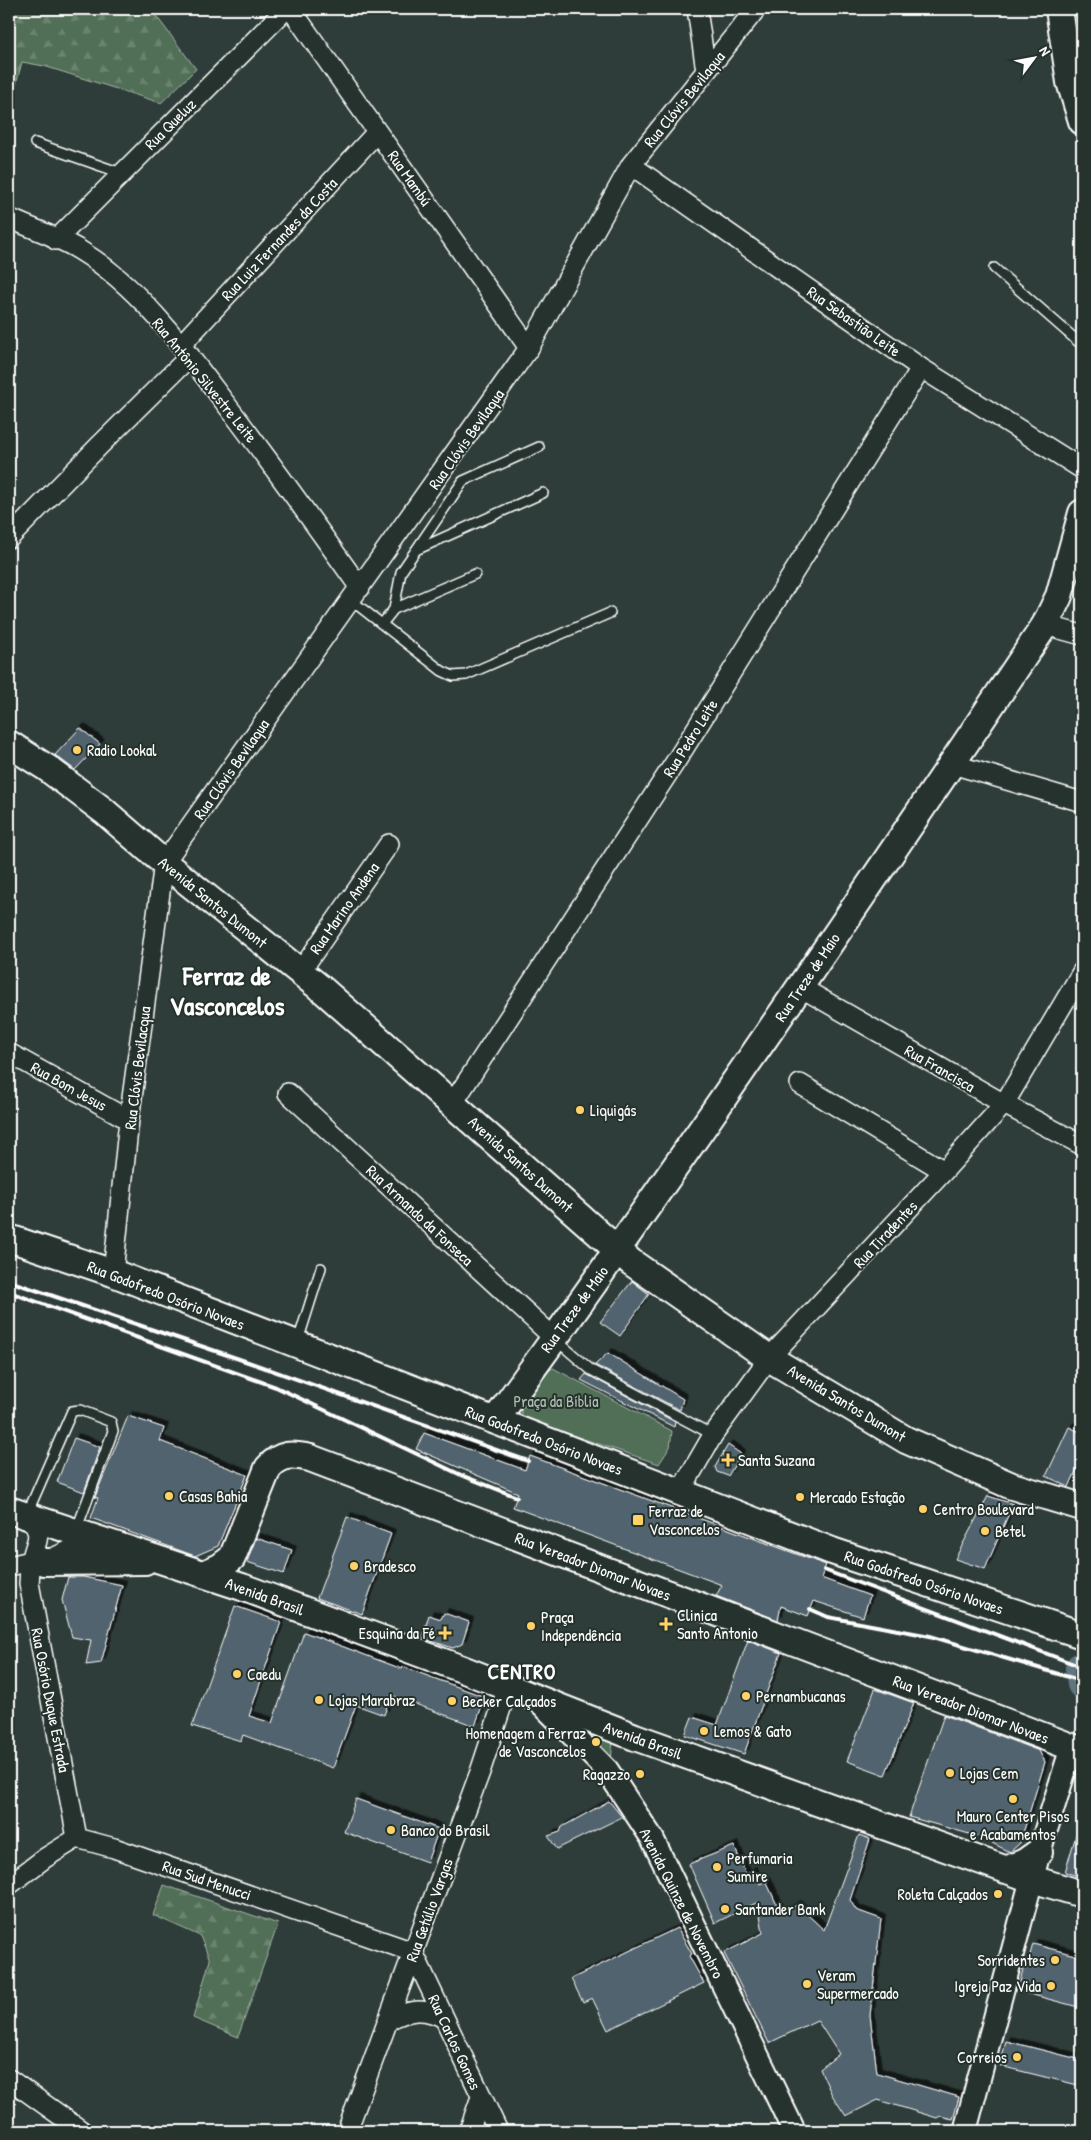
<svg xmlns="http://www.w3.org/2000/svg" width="1091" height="2140" viewBox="0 0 1091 2140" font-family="'Patrick Hand',sans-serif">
<defs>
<pattern id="forest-firs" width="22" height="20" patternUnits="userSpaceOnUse" patternTransform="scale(1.25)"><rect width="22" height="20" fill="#516e57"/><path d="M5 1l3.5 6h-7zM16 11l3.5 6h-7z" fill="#6b8470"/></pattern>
<filter id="shadow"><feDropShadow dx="4.5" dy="-4.5" stdDeviation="0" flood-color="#0009"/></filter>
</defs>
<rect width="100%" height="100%" fill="#2f3d3a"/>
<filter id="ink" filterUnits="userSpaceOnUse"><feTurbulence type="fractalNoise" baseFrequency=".02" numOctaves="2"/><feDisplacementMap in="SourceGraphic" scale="10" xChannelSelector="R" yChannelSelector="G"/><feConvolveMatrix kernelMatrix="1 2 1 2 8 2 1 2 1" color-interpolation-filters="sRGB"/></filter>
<g filter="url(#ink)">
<path fill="url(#forest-firs)" stroke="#a8b6ab" d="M9 9H151L196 69 161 103 44 66 22 62 9 110Z
M164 1885 278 1924 238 2037 193 2018 210 1960 200 1936 153 1915Z"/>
<path fill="#516e57" stroke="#a8b6ab" d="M553 1368 672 1431 670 1447 659 1464 536 1423 522 1416 520 1406 542 1375Z
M576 1725 613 1739 611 1762Z"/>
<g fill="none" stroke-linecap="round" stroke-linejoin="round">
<path stroke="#5f757f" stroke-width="30" d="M1080 1668 1082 1684"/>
</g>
<path fill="#51636e" stroke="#fff" filter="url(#shadow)" d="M80 728 100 744 75 770 55 755Z
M632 1281 649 1294 620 1336 600 1322Z
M608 1353 683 1399 680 1410 595 1365Z
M586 1374 675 1422 674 1427 581 1380Z
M128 1416 164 1428 160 1441 247 1475 218 1546 195 1556 91 1518 98 1498 95 1497Z
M1069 1427 1082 1433V1458L1069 1487 1046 1476Z
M424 1433 525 1470 530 1456 826 1565 821 1578 870 1596 863 1617 814 1601 808 1616 781 1606 778 1620 716 1596 722 1585 513 1507 518 1493 416 1449Z
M74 1438 100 1447 84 1492 57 1482Z
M728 1445 741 1454 728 1476 717 1472 715 1467Z
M988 1496 1013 1504 985 1569 955 1559Z
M347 1517 391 1534 362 1614 317 1598Z
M256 1538 292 1550 284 1574 247 1562Z
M68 1577H83L122 1585 101 1663 86 1665 91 1640 72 1637 62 1600Z
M235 1606 281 1622 249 1716 272 1723 304 1632 402 1669 403 1667 485 1697 475 1726 391 1695 384 1715 356 1705 333 1768 243 1735 241 1741 192 1726Z
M444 1613 469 1622 462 1644 453 1648 422 1638 429 1615 441 1619Z
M748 1640 781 1653 744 1754 685 1735 692 1717 717 1725Z
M875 1689 914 1703 885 1775 847 1761Z
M944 1715 1039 1751 1045 1762 1020 1843 1010 1852 980 1837 909 1817Z
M356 1799 439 1829 427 1862 344 1832Z
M609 1801 622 1817 557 1849 548 1836 560 1832 562 1827Z
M1079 1825 1082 1826V1877L1065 1872Z
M859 1835 870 1839 850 1900 856 1910 881 1919 870 2015 877 2073 959 2097 953 2119 940 2116 937 2118 878 2100 846 2116 832 2095 820 2069 839 2054 817 2020 769 2043 724 1953 763 1933 758 1902 715 1923 689 1864 734 1846 746 1874 752 1871 760 1884 766 1881 781 1914 797 1905 824 1930Z
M677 1928 692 1954 689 1956 704 1983 608 2030 592 1998 583 2002 571 1979Z
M1033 1944 1082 1957V2008L1018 1991 1024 1965 1027 1966Z
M1006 2041 1082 2060V2086L1000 2066Z"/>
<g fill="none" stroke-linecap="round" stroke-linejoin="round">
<g stroke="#fff" stroke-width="12">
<path id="service" d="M35 143 121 173
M994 268 1082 345
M416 550 543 493
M351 600 442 671 453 676 466 675 610 613
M394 609 475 574
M382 624 394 609 401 572 463 481 539 447
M556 1340 591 1370 713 1435
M298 1341 321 1268
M27 1514 72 1411 80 1410 111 1422 113 1431 76 1531"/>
</g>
<g stroke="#fff" stroke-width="22">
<path id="minor" d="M291 9 529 348
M697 9 706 71
M631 165 921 368 1082 469
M9 218C32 229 59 237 81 251 137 285 180 343 219 395 268 458 314 523 360 588
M56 240 286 9
M181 345 377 132
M9 538 99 446 190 356
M1045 625 1082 635
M952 764 1082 802
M300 972 389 844
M800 987 1004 1104 1082 1145
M9 1053 129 1120
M800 1084 944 1171
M288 1093 553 1337
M453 1103 676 761 921 368
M113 1273 129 1120 164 863 529 348 631 165 756 9
M680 1492 713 1435 769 1358 944 1171 1004 1104 1082 972
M27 1515C46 1538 35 1538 31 1563 29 1569 30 1576 29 1583L77 1838
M9 1566 31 1561 44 1562 97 1538
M9 1885 45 1858 77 1838 114 1848 413 1952 498 2131
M389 2020C408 2010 424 2007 444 2018
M9 2079 82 2131
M347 2131 480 1772 508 1687
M469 2131 481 2097"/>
</g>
<g stroke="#fff" stroke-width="26">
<path id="tertiary" d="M539 1701 607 1770 652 1838 794 2131
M965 2131 1039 1852 1072 1747"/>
</g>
<g stroke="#fff" stroke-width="30">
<path id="secondary" d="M1059 9 1070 82 1082 121
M9 744 47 768 104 811 164 863 324 991 631 1262 769 1358 906 1440 1012 1486 1082 1507
M9 1238 113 1273 832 1551 1082 1635
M495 1421C536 1363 579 1306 619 1247 764 1042 905 834 1045 625L1059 596 1082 513
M9 1510 242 1587 462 1669 635 1737 1032 1879 1082 1894
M44 1562 145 1561
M204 1574 220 1567 232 1558 268 1468C281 1453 292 1454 310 1458 567 1557 825 1653 1082 1751
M1006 1870 1025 1862 1039 1852"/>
</g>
<use href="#service" stroke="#26332d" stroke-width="9"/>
<use href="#minor" stroke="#26332d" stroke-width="19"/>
<use href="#tertiary" stroke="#26332d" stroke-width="22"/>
<use href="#secondary" stroke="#26332d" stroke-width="26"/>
<path stroke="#fff" stroke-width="4" d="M9 1281 248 1362 528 1461
M9 1292 276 1387 461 1475 517 1497
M824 1570 1082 1667
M810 1609 828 1617 930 1636 1082 1681"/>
</g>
</g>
<g fill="#ffd166" stroke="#26332d" stroke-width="2">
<circle cx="77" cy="750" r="5"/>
<circle cx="580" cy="1110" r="5"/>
<path d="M725.5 1452.5h5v5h5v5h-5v5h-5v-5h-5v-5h5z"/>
<circle cx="169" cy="1496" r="5"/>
<circle cx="800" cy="1497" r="5"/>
<circle cx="923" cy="1509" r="5"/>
<rect x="632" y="1514" width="12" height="12" rx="2.5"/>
<circle cx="985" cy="1531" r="5"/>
<circle cx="354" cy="1566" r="5"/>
<path d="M663.5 1616.5h5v5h5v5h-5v5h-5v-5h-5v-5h5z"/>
<circle cx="531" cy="1626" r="5"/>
<path d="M442.5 1625.5h5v5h5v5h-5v5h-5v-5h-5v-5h5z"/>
<circle cx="237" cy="1674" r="5"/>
<circle cx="746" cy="1696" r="5"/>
<circle cx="319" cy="1700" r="5"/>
<circle cx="452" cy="1701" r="5"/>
<circle cx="704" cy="1731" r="5"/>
<circle cx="596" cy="1742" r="5"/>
<circle cx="950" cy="1773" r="5"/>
<circle cx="640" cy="1774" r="5"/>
<circle cx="1013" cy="1799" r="5"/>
<circle cx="391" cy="1830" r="5"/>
<circle cx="717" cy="1867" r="5"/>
<circle cx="998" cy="1894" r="5"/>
<circle cx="725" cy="1909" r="5"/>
<circle cx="1055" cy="1960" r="5"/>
<circle cx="807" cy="1984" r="5"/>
<circle cx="1051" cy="1986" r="5"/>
<circle cx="1017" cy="2057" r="5"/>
</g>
<g text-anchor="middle" stroke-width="4" stroke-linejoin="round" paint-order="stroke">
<g font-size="16" fill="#fff" stroke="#26332d">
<text transform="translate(684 99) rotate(-51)" y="6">Rua Clóvis Bevilaqua</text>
<text transform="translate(170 124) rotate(-45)" y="6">Rua Queluz</text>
<text transform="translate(410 178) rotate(55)" y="6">Rua Mambú</text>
<text transform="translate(279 239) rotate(-47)" y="6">Rua Luiz Fernandes da Costa</text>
<text transform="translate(854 321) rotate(35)" y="6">Rua Sebastião Leite</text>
<text transform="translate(205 380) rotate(51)" y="6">Rua Antônio Silvestre Leite</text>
<text transform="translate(466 439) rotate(-55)" y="6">Rua Clóvis Bevilaqua</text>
<text transform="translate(690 738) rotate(-58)" y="6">Rua Pedro Leite</text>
<text transform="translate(231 769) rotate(-55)" y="6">Rua Clóvis Bevilaqua</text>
<text transform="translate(213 902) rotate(39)" y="6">Avenida Santos Dumont</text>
<text transform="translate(344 908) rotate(-55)" y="6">Rua Marino Andena</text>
<text transform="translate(807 977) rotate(-56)" y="6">Rua Treze de Maio</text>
<text transform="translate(137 1068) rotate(-83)" y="6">Rua Clóvis Bevilacqua</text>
<text transform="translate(940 1068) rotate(30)" y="6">Rua Francisca</text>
<text transform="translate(69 1086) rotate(29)" y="6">Rua Bom Jesus</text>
<text transform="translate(521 1164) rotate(42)" y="6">Avenida Santos Dumont</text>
<text transform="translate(420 1215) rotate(43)" y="6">Rua Armando da Fonseca</text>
<text transform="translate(885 1234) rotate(-47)" y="6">Rua Tiradentes</text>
<text transform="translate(166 1295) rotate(21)" y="6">Rua Godofredo Osório Novaes</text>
<text transform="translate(574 1309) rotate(-54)" y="6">Rua Treze de Maio</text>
<text transform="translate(847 1403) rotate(31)" y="6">Avenida Santos Dumont</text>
<text transform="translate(544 1440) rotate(21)" y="6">Rua Godofredo Osório Novaes</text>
<text transform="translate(593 1566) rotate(21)" y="6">Rua Vereador Diomar Novaes</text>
<text transform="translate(924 1582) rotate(19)" y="6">Rua Godofredo Osório Novaes</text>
<text transform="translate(265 1596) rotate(20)" y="6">Avenida Brasil</text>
<text transform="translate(51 1700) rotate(79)" y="6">Rua Osório Duque Estrada</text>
<text transform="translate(971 1709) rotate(21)" y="6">Rua Vereador Diomar Novaes</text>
<text transform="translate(643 1740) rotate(20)" y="6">Avenida Brasil</text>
<text transform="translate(207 1880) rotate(19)" y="6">Rua Sud Menucci</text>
<text transform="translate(682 1903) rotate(63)" y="6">Avenida Quinze de Novembro</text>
<text transform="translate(429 1910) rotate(-70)" y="6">Rua Getúlio Vargas</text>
<text transform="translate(455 2042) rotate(65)" y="6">Rua Carlos Gomes</text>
</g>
<g font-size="16" fill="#fff" stroke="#26332d" text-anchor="start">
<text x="87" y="756">Radio Lookal</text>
<text x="590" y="1116">Liquigás</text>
<text x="738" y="1466">Santa Suzana</text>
<text x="179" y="1502">Casas Bahia</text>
<text x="810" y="1503">Mercado Estação</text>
<text x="933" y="1515">Centro Boulevard</text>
<text x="649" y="1517">Ferraz de<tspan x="649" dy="18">Vasconcelos</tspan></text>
<text x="995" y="1537">Betel</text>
<text x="364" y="1572">Bradesco</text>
<text x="677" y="1621">Clinica<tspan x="677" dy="18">Santo Antonio</tspan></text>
<text x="541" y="1623">Praça<tspan x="541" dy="18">Independência</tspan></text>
<text x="435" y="1639" text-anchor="end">Esquina da Fé</text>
<text x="247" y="1680">Caedu</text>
<text x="756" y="1702">Pernambucanas</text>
<text x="329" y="1706">Lojas Marabraz</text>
<text x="462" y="1707">Becker Calçados</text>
<text x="714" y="1737">Lemos &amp; Gato</text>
<text x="586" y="1739" text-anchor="end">Homenagem a Ferraz<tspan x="586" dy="18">de Vasconcelos</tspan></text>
<text x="960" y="1779">Lojas Cem</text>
<text x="630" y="1780" text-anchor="end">Ragazzo</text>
<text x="1013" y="1822" text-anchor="middle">Mauro Center Pisos<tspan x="1013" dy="18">e Acabamentos</tspan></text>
<text x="401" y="1836">Banco do Brasil</text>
<text x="727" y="1864">Perfumaria<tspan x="727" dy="18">Sumire</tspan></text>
<text x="988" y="1900" text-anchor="end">Roleta Calçados</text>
<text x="735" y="1915">Santander Bank</text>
<text x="1045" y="1966" text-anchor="end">Sorridentes</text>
<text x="817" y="1981">Veram<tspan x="817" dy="18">Supermercado</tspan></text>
<text x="1041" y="1992" text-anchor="end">Igreja Paz Vida</text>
<text x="1007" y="2063" text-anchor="end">Correios</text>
</g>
<g font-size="16" fill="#b1beb3" stroke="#26332d">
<text x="556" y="1407">Praça da Bíblia</text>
</g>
<g font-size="21" font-weight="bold" letter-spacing="1" fill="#fff" stroke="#26332d">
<text x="522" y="1679">CENTRO</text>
</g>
<g font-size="26" font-weight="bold" fill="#fff" stroke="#26332d">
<text x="227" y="985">Ferraz de<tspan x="227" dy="30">Vasconcelos</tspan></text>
</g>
</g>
<rect width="1091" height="2140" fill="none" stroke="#26332d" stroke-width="30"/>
<rect x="15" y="15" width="1061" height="2110" fill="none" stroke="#fff" stroke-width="2" filter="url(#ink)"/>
<g transform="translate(1034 58) rotate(58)" stroke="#26332d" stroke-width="4" paint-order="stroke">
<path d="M0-4L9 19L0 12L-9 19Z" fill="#ffffff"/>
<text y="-8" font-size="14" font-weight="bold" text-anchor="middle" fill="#ffffff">N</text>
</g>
</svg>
